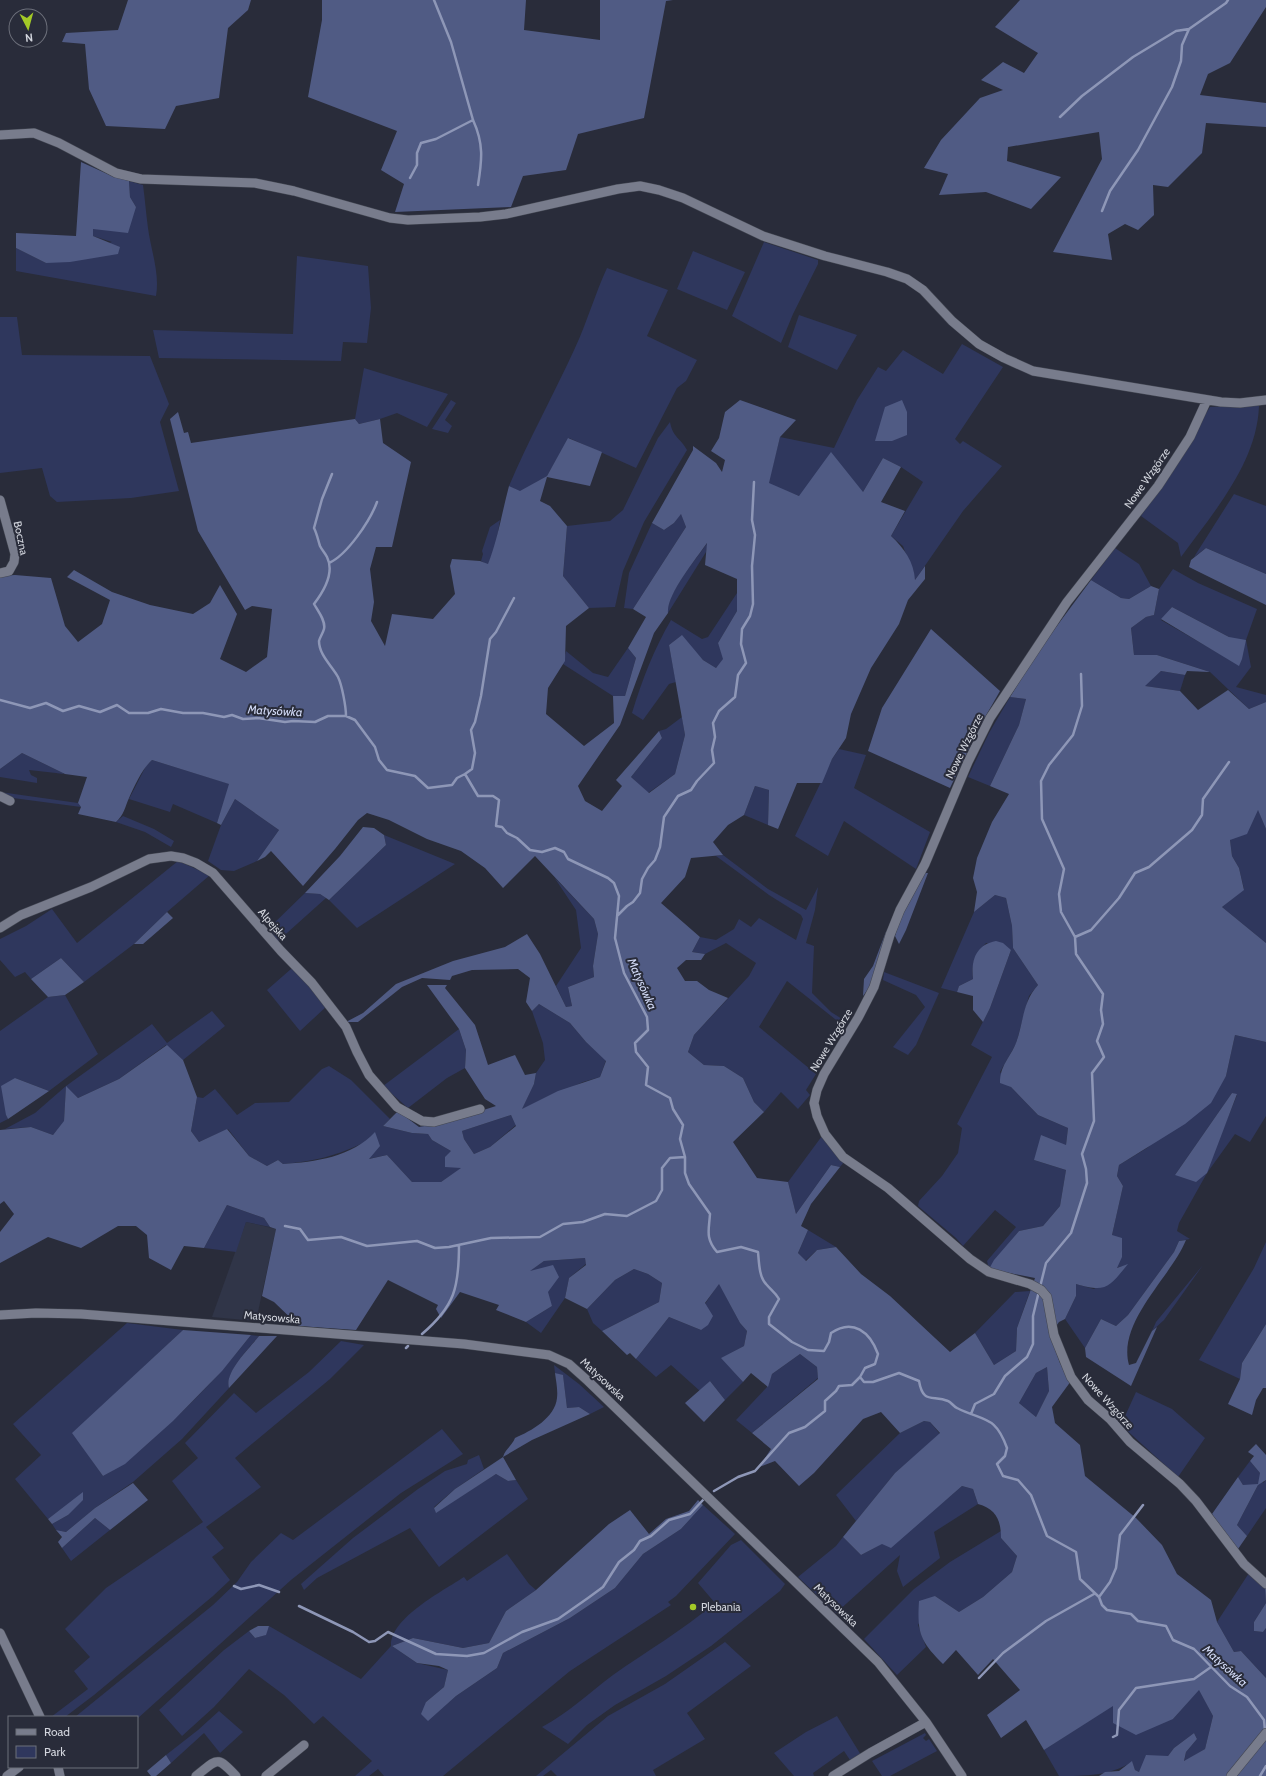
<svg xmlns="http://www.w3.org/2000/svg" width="1266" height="1776" viewBox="0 0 1266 1776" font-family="Cabin,sans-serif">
<rect width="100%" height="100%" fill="#292c3a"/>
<path fill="#303548" d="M246 1222 276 1229 256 1321 212 1317Z"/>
<path fill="#2f375d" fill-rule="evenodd" d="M129 181 143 185C145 199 146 214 148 228 151 251 160 273 156 296L16 271V248L46 263 112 242 93 236V229L136 207 130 197Z
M764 242 818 260V264L793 314 781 343 732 316Z
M693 251 745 272 727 310 677 289Z
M297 256 368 266 371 308 367 343 343 342 341 361 159 358 153 330 293 334Z
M607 268 668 290 647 336 697 360 686 381 677 388 636 468 569 438 547 476 520 492 509 486C529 439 554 394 575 348 587 322 595 294 607 268Z
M799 315 857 335 837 370 788 347Z
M0 317H17L22 355 150 356 169 404 160 422 179 491 131 498 57 502 50 496 42 468 0 473Z
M962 344 1003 367 955 439 960 444 963 441 1002 466 963 511 915 580 903 546 891 536 923 482 901 467 883 458 863 492 799 496 768 484 780 437 834 448 857 400 878 367 886 371 903 350 943 374Z
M364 368 448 394 427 427 397 413 380 419 359 424 355 419Z
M451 400 456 403 445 420 452 426 448 433 432 429Z
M1226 406H1259C1257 463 1213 513 1181 557L1178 543 1141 516 1210 407Z
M670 422C673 438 680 437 687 450L644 522 623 571 615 607 589 608 563 576 567 526 610 521 623 510 658 438Z
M1234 494 1266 506V574L1206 548 1194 557Z
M681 513 686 527 633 609 624 608 629 573 652 523 664 530 674 523Z
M500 520 496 544 488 565 481 561 483 554 482 551 490 527Z
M708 542 706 552 668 613C665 595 697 558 708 542Z
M1115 548 1139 564 1151 586 1129 599 1121 598 1091 580Z
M1173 569 1198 583 1257 609 1246 640 1251 667 1236 687 1266 695V702L1249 709 1210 672 1157 655H1134L1131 628 1146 617 1154 615 1159 589ZM1172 607 1229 637 1239 665 1161 620Z
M737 593V611L718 643 724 659 716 668 703 660 681 636 669 645 676 682 669 684 643 720 632 713C642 680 654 649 671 620L702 639 708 637Z
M628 648 636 658 625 696H613L563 664 566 651 593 673 608 677Z
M1161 671 1185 675 1180 691 1144 686Z
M1010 697 1026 699 1019 725 990 786 968 777 989 733Z
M682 717 685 735 675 774 648 793 631 777 662 738 659 731 666 729Z
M839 749 866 755 854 788 930 832 916 869 844 821 828 856 795 836 832 759Z
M22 753 65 774 29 770 31 775 37 778V783L0 777V769Z
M152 760 230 784 217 823 173 804 170 812 129 799 146 766Z
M755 786 769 790 768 825 744 815Z
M0 792 78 803 81 807 13 798Z
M235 799 279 830 257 861 234 871 221 870 208 861 221 825Z
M1258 809 1266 829V943L1222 907 1244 889 1239 868 1232 856 1230 840Z
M123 816 154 829 174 841 171 847 145 832 116 822Z
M384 835 455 864 357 928 329 900 386 845Z
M723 855 768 889 806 910 818 887 815 910 806 943 814 946 812 993 831 1012 847 1022 845 1027 787 981 759 1027 816 1074 806 1090 810 1095 798 1109 781 1092 764 1112 754 1102 743 1078 724 1066 704 1065 688 1052 694 1035 749 976 756 963 726 943 705 954 692 952 700 937 716 940 734 929 739 919 751 927 759 918 796 940 803 919 801 915 769 895 716 856Z
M178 861 210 875 167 912 134 944 84 982 61 958 31 979 25 972 15 977 0 960V939L26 926 52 909 77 943Z
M554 877 594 919 598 934 593 966 594 977 568 987 572 1006 566 1007 556 986 581 948 576 910Z
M305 893 320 894 326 898 278 941 269 928Z
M995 895 1006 898 1012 926 1013 948 1038 985 1029 996 1016 1044 1000 1072 1011 1087 1038 1115 1068 1128 1066 1145 1034 1160 1066 1170 1060 1206 1043 1226 1019 1231 989 1269 987 1261 1016 1227 995 1210 963 1246 956 1238 918 1206 919 1201 942 1176 958 1153 962 1128 957 1124 992 1057 971 1045 990 1008 1011 950 986 943C975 955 971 963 973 979L959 986 957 992 941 988 974 912Z
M291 969H293L327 1006 300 1031 267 990Z
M884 972 939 993 916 1045 908 1055 893 1047 925 1007 916 995 883 980Z
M65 995 98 1054 49 1091 15 1078 6 1115 8 1119 0 1123V1031L48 997Z
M539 1004 570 1023 586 1042 606 1060 600 1077 583 1082 521 1110 534 1084 536 1073 545 1060 543 1043 532 1011Z
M212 1011 225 1026 183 1060 166 1045 119 1079 78 1098 66 1087 64 1122 53 1135 31 1127 5 1129 35 1113 66 1086 152 1024 167 1043Z
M459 1029 466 1050 465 1068 447 1078 408 1108 383 1086Z
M1235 1035 1266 1042V1116L1250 1142 1235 1134 1207 1173 1179 1223 1177 1231 1190 1239 1179 1241 1174 1252 1128 1315 1116 1326 1101 1319 1085 1348 1065 1319 1076 1296V1284L1094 1289 1127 1265 1116 1268 1112 1235 1123 1186 1117 1176 1119 1165 1147 1148 1226 1076ZM1232 1093 1237 1095 1224 1127 1175 1175Z
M329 1066 351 1080 390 1119 383 1126 412 1133 428 1134 432 1140 451 1151 462 1168 441 1182H412L387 1155 368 1159 367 1141C336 1156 317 1161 283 1164L278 1160 267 1166 249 1156 228 1129 199 1142 191 1131 197 1097 203 1098 215 1089 237 1115 255 1103 289 1102 322 1069Z
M511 1115 516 1125 490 1147 474 1154 464 1139 462 1131Z
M822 1136 844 1162 840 1167 831 1165 796 1214 788 1182Z
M227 1205 264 1218 270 1227 246 1222 236 1252 204 1248Z
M808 1230 836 1247 817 1250 805 1261 798 1253Z
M1266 1242V1324L1242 1363 1240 1379 1199 1360 1254 1268Z
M585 1258 586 1264 569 1278 565 1298 541 1333 526 1322 552 1306 528 1272 544 1261Z
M1203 1265 1164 1320 1152 1331 1156 1322Z
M634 1269 648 1274 662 1283 659 1302 602 1331 593 1323 587 1309 615 1280Z
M719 1283 740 1323 747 1331 744 1346 722 1358 743 1382 725 1400 710 1381 700 1391 671 1365 656 1377 636 1359 669 1317 701 1330 705 1304Z
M1030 1291 1017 1328 1016 1351 994 1365 975 1333 1015 1292Z
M127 1323 183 1330 73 1433 103 1476C126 1463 140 1451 159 1433 193 1403 223 1371 251 1335L259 1336C249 1348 225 1372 229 1388L182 1439 133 1482 95 1508 66 1532 56 1530 52 1524 68 1515 83 1493 48 1519 15 1479 41 1455 13 1424Z
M341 1341 364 1345 330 1379 235 1458 261 1487 206 1527 224 1548 212 1557 230 1580 213 1596 94 1695 65 1717H51L88 1689 74 1671 90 1657 65 1629 106 1588 203 1522 172 1481 198 1458 185 1443 234 1393 256 1413 309 1372Z
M800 1354 817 1367 818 1378 752 1433 736 1420 767 1387 772 1374Z
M554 1365 579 1384 604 1407 590 1414 579 1407 567 1408 563 1376 555 1373Z
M1047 1367 1049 1391 1036 1417 1019 1403 1036 1373Z
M1136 1392 1172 1409 1205 1438 1178 1477 1121 1425Z
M924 1421 930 1422 940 1434 895 1473 856 1521 836 1495 900 1433Z
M442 1429 463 1454 401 1493 291 1580 137 1719V1717H75L213 1605 237 1582 251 1562 281 1533 293 1540Z
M479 1455 484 1469 455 1489 434 1507 436 1512 496 1474 508 1481 516 1480 528 1499 439 1567 410 1528 317 1578 304 1590 301 1584 353 1538 418 1489 445 1471 467 1464 468 1460Z
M1250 1461 1260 1473 1263 1483 1266 1480V1508L1247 1536 1237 1525 1258 1485H1243L1238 1477Z
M962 1486 973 1489 978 1504 934 1532 940 1558 903 1587 897 1571 900 1555 836 1613 798 1577 836 1546 843 1537 861 1555C898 1536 931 1514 962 1486Z
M703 1505 735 1534 676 1596 668 1602 671 1605 570 1671 443 1776H384L378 1769 369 1776H355L372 1761 323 1716 314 1724 284 1695 249 1669 214 1707 182 1736 159 1710 224 1650 249 1631 255 1638 265 1635 269 1626 361 1679 391 1646C390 1618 443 1591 464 1577L467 1581 507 1554 529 1584 536 1590 506 1611 489 1643 463 1648 413 1638 392 1646 417 1663 448 1670 444 1687 426 1702 428 1720 456 1696 497 1668 503 1653 570 1618 615 1588 643 1554 681 1529Z
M95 1518 110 1530 71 1561 62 1548Z
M1001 1531V1538L1017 1556 1012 1572 983 1597 959 1612 935 1596 918 1625 926 1647 897 1675 864 1639 914 1589 950 1562Z
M741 1540 785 1584 780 1591 711 1646 666 1676 615 1705 587 1725 568 1744 542 1727C568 1713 589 1693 613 1675 647 1651 683 1630 715 1603L698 1583 731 1545Z
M1249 1573 1265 1588 1266 1603 1254 1622V1631L1263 1632 1266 1628V1678L1241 1651 1234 1652 1217 1622Z
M725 1642 751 1666 687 1713 705 1739 653 1770 656 1776H557L551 1770 543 1776H536L608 1716 665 1684Z
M1199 1689 1213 1716 1205 1749 1184 1762 1186 1752 1197 1739 1194 1733 1174 1748 1168 1756 1139 1772 1135 1770 1132 1762C1109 1776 1086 1776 1059 1776L1044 1750 1113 1705 1173 1719Z
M219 1711 243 1732 220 1753 204 1733 171 1763 166 1755 198 1730Z
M837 1716 861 1755 850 1760 844 1751 813 1773 814 1776H794L774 1753 806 1732Z
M925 1733 926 1735 923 1738 926 1741 929 1739 937 1751 890 1776H882L872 1761Z"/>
<path fill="#505b84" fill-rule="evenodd" d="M128 0H251L248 10 228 28 219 98 176 106 165 129 106 126 89 89 85 44 62 42 66 33 118 30Z
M322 0H526L524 30 600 40V0H673L666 1 644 118 578 134 566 170 523 176 511 207 395 212 404 184 381 170 397 131 308 97 322 20Z
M1020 0H1266V7L1230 63 1208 74 1200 95 1266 103V127L1206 123 1202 153 1168 187 1153 185 1154 215 1138 230 1125 224 1108 234 1112 260 1053 252 1102 159 1099 132 1008 147 1007 161 1061 177 1031 209 986 192 939 195 948 174 924 168 941 140 980 98 1003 90 981 80 1003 62 1024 73 1038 53 995 27Z
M81 162 112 176 129 181 130 197 136 207 128 233 93 229V236L120 247 118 254 70 262 46 263 16 248V233L76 236Z
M740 400 796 420 780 437 769 483 799 496 831 452 863 492 883 458 901 467 881 502 905 511 891 536C904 548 914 562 915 580L925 566V579L908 600 899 624 871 668 851 714 846 738 832 759 822 783H797L778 829 768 825 769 790 755 786 744 815 728 825 713 842 723 855 691 858 685 877 661 903 700 937 692 952 705 954 701 960H686L677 968 685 981H697L709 990 728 998 694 1035 688 1052 704 1065 724 1066 743 1078 754 1102 764 1112 733 1142 757 1178 788 1182 796 1214 831 1165 840 1167 811 1204 801 1226 808 1230 798 1253 806 1261 817 1250 836 1247 861 1274 890 1296 950 1352 975 1333 994 1365 1016 1351 1017 1328 1035 1278 989 1269 994 1260 1019 1231 1043 1226 1060 1206 1066 1170 1034 1160 1041 1135 1066 1145 1068 1128 1038 1115 1011 1087 1000 1083C1000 1065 1010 1058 1016 1043 1024 1021 1022 1003 1038 985L1013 948 1012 926 1006 898 995 895 974 912 977 892 973 878 977 858 992 822 1009 794 990 786 1019 725 1026 699 1010 697 1039 650 1091 580 1121 598 1129 599 1151 586 1159 589 1154 615 1146 617 1131 628 1134 655H1157L1210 672 1187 671 1185 675 1161 671 1145 686 1180 691 1198 710 1228 690 1249 709 1266 702V829L1258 810 1247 834 1230 840 1232 856 1239 868 1244 890 1222 907 1266 943V1042L1235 1035 1226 1076 1211 1103 1185 1124 1119 1165 1117 1176 1123 1186 1112 1235 1122 1238V1257L1117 1268 1128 1264C1109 1287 1107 1293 1076 1284V1296L1065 1319 1059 1322 1050 1335 1060 1363 1071 1381 1052 1407 1055 1423 1080 1445 1085 1476 1136 1518 1162 1545 1177 1574 1211 1600 1217 1622 1234 1652 1241 1651 1266 1678V1776H1099L1105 1772 1119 1771 1132 1761 1135 1770 1139 1772 1146 1755 1168 1756 1174 1748 1194 1733 1197 1739 1186 1752 1184 1761 1205 1749 1213 1716 1199 1690 1173 1719 1136 1735 1113 1723V1706L1044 1750 1026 1720 1001 1738 987 1715 1020 1690 993 1659 978 1675 956 1650 943 1664C920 1641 917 1633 919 1601L935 1596 959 1612 983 1597 1012 1572 1017 1556 1001 1538C1001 1520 996 1509 978 1504L973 1489 962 1486 891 1548 882 1544 861 1555 843 1537 895 1473 940 1433 930 1422 924 1421 900 1433 881 1412 863 1419 814 1473 799 1486 775 1461 759 1467 771 1449 752 1433 818 1379 817 1367 800 1354 772 1374 768 1387 751 1373 743 1382 721 1358 744 1346 747 1331 740 1323 719 1284 705 1303 713 1316 708 1325 701 1330 669 1317 636 1359 630 1353 627 1355 602 1331 659 1302 662 1283 648 1274 634 1269 615 1280 587 1309 565 1298 569 1278 586 1265 585 1258 544 1261 530 1271 553 1265 559 1277 548 1292 552 1306 526 1322 496 1310 499 1305 460 1292 441 1318 436 1309 438 1305 388 1280 356 1330 299 1326 274 1302 262 1296 276 1229 270 1227 264 1218 227 1205 204 1248 184 1246 171 1270 149 1258 147 1235 136 1226H118L81 1248 48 1237 0 1263V1232L14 1214 4 1201 0 1204V1130L31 1127 53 1135 64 1121 66 1086 78 1098 119 1079 167 1045 183 1060 197 1097 191 1131 199 1142 227 1129 249 1156 267 1166 278 1160 283 1164C315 1162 352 1157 375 1132L380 1146 369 1159 387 1155 412 1182H441L461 1168 445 1167V1157L451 1151 432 1140 428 1134 412 1133 383 1126 398 1111 419 1127 446 1122 496 1106 485 1099 465 1068 466 1050 459 1029 427 985H447L445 988 475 1025 488 1065 515 1055 525 1075 536 1073 534 1084 522 1109 558 1091 600 1077 606 1061 586 1042 570 1023 539 1004 532 1011 526 1002 530 978 518 969 472 970 452 976 450 980 422 978 402 987 358 1022H346L363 1013 396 984 453 961 505 947 527 934 540 954 566 1007 572 1006 568 987 594 977 593 966 598 934 594 919 535 856 503 888 485 868 461 851 427 839 389 820 367 813 358 820 335 849 303 886 271 851 265 857 257 861 279 830 235 799 221 825 217 823 229 784 152 760C142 769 135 785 129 798 125 807 124 815 116 822L78 814 81 807 78 803 87 777 65 774 22 753 0 769V576L15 575 51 578 65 626 78 642 102 624 110 600 67 577 74 570 112 592 150 605 193 614 210 603 220 585 237 614 220 659 246 672 267 657 272 609 252 606 245 610 198 531 170 419 178 412 184 433 188 432 191 443 355 419 359 424 380 419 383 443 411 462 392 547H376L370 569 374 602 371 621 385 646 392 614 433 619 455 594 450 566 452 559 480 561 488 564C498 539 502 512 509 486L520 491 547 476 568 438 602 452 590 486 547 477 540 501 550 506 567 526 563 576 589 608 566 626 565 661 548 688 546 714 584 746 614 723 613 696H625L636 658 628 648 646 617 633 609 686 527 681 514 674 523 664 530 652 523 693 450V446L716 463 722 472 725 460 711 451 719 438 725 412ZM707 543 705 565 737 579V611L718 643 723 659 716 668 703 660 682 635 669 645 685 735 675 774 649 793 631 777 662 738 659 731 616 780 622 786 602 811 585 801 578 786 620 725 654 633 668 613C666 595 696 559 707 543ZM511 1115 516 1126 490 1147 474 1154 464 1139 462 1131ZM1047 1367 1049 1391 1036 1417 1019 1403 1036 1373Z
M902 400 907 412V435L892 441H875L885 407Z
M1206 548 1266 574V605L1189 567 1191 560Z
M1172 607 1229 637 1246 640 1242 659 1239 666 1161 619Z
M931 629 1000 691 980 726 950 788 868 751 882 708Z
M363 827 374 828 384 835 386 845 329 900 320 894 305 893 340 856Z
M923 873H928L906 930 899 944 895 936 901 915Z
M167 912 173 918 143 944H134Z
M887 929 872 984 863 996 864 979 873 966Z
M996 941 1003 943 1011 950 990 1008 983 1022 973 1010V996L957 992 959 986 973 979C971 961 975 945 996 941Z
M61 958 84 982 65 995 48 997 31 979Z
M15 1078 49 1091 8 1119 6 1115 1 1086Z
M1232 1093 1237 1094 1207 1173 1196 1182 1175 1175Z
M1186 1240C1171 1277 1117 1322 1129 1365L1136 1363 1152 1331 1157 1327 1131 1386 1086 1357 1085 1348 1101 1319 1116 1326 1128 1315 1174 1252 1179 1241Z
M1266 1324V1388H1263L1256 1400 1252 1415 1228 1404 1240 1379 1242 1363Z
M183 1330 251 1335 222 1371 173 1421 125 1464 103 1476 72 1433Z
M259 1336H277L229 1388C224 1372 250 1348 259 1336Z
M555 1373 563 1375 567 1408 579 1407 590 1414 532 1440 503 1457 516 1480 508 1481 496 1474 436 1513 434 1508 455 1489 503 1457C505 1449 512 1446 515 1438 531 1431 555 1418 557 1398 558 1390 556 1381 555 1373Z
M710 1381 725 1400 704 1422 685 1403Z
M1256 1444 1266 1455V1480L1258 1485 1237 1525 1247 1536 1238 1549 1230 1541 1212 1514 1238 1477 1243 1485 1258 1484 1260 1473 1250 1461 1254 1456 1248 1452Z
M133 1483 148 1500 110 1530 95 1518 62 1548 58 1542 62 1537 56 1530 66 1532 95 1508Z
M83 1492V1500L68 1515 52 1524 48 1519Z
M698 1500 703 1505 681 1529 643 1554 615 1588 570 1618 503 1653 497 1668 456 1696 428 1721 421 1714 426 1702 444 1687 448 1670 439 1666 417 1663 392 1646 413 1638 463 1648 489 1643 506 1611 536 1590 609 1524 630 1510 649 1534 666 1519 689 1511Z
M1265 1588 1266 1589V1628L1263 1632 1254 1631V1622L1266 1603Z
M258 1626H269L266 1635 255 1638 249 1631Z
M166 1755 171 1763 156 1776H151L147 1771Z"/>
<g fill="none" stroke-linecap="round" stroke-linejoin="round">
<path stroke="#8e97b7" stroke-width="2.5" d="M434 0 451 42 473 120C484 144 482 160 478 185
M1060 117 1082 96 1133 57 1176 31 1189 29
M410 178 417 165V153L421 143 436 139 473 120
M1102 211 1110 191 1138 150 1172 87 1181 61 1182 45 1189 29 1226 3 1228 0
M332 474 322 499 314 528C317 534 318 540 320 546 322 550 325 553 327 557 335 573 324 591 314 604 318 611 326 621 324 629 323 633 320 637 319 641 319 655 332 666 338 677 342 685 346 707 346 716
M329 563C347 555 370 521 377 502
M0 700 30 708 46 703 63 711 79 706 100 712 117 705 129 713H148L161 709 183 713H203L224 717 232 715 243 719 258 718 285 722 293 721 315 722 328 716H346L355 720 375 747 379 760 387 770 415 776 428 788 452 785 457 778 465 774 478 796H493L499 800 496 826 502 827 507 833 517 838 530 850 542 852 555 848 564 852 568 859 608 878 614 883 619 896 615 938 624 973 647 1017 648 1030 635 1043 636 1052 648 1067 646 1085 670 1098 673 1109 683 1125 680 1139 685 1157V1173L689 1184 710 1214C709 1230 705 1238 717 1252L741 1247 758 1252C759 1262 759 1277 766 1284 771 1290 775 1292 779 1299L769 1317V1324L792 1342 808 1350 824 1351 829 1342 831 1333C853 1318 870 1332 878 1354L875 1364 865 1368 860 1377 864 1382H873L899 1373 919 1381C923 1404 932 1395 948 1401 951 1402 954 1407 957 1408 985 1422 995 1415 1007 1448L1005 1456 997 1464 1003 1476 1018 1480 1031 1495 1047 1536 1076 1552 1080 1579 1099 1597 1102 1605 1107 1610 1131 1614 1138 1621 1166 1626 1173 1640 1194 1649 1230 1686 1247 1697 1264 1720 1265 1731
M465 774 472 769 475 753 471 730 475 722 481 696 490 639 496 632 514 598
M618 915 627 906 633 902 640 893 642 879 648 868 655 860 660 847 664 817 678 796 691 790 697 781 714 763 712 750 715 737 713 723 719 711 735 697 738 675 746 663 741 644 742 629 750 616 753 604 752 566 755 535 752 520 754 482
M1075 937 1091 930 1119 898 1135 873 1149 867 1192 830 1202 815 1203 799 1229 762
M285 1226 300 1229 308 1240 341 1237 367 1246 417 1241 435 1248 449 1247 491 1238 540 1237 563 1224 583 1222 605 1214 627 1216 656 1201 662 1190V1168L670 1158 685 1157
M1040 1287 1046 1263 1071 1233 1087 1183 1086 1169 1082 1154 1094 1121 1092 1073 1104 1057 1097 1041 1103 1024 1101 1010 1103 994 1076 954 1075 937 1061 912 1059 894 1064 869 1042 819 1041 781 1049 765 1073 735 1082 706 1081 674
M422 1334C455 1306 459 1287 459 1245
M406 1348 408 1346
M971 1414 975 1404 994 1394 1005 1376 1027 1357 1033 1344V1316L1039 1291
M714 1491 738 1477 755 1471 789 1433 805 1427 825 1411V1401L836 1391 839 1386 852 1385 860 1377
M234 1586 241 1589 259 1585 279 1592
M1099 1597 1110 1582 1116 1568 1120 1535 1143 1505
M299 1606 353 1632 369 1642 375 1641 388 1632 436 1654 467 1656 484 1653 522 1632 558 1619 588 1598 603 1587 619 1562 634 1550 640 1541 651 1536 669 1520 690 1514 703 1500
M979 1678 1003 1653 1046 1621 1094 1594
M1113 1737 1117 1735 1119 1710 1136 1688 1194 1679 1211 1667
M1260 1776 1266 1766"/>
<g stroke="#434752" stroke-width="10">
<path id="minor" d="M0 135 34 133 59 143 116 173 141 179 255 183 294 191 390 218 408 220 480 217 506 214 618 189 640 186 659 190 683 198 763 236 825 256 887 272 907 279 923 290 952 321 979 344 1004 358 1033 371 1221 402 1240 403 1266 400
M1207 400 1190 437 1158 486 1067 602 990 718 968 762 925 864 900 910 890 935 874 987 858 1018 824 1074 817 1090 814 1103 817 1116 825 1134 843 1157 888 1188 970 1259 989 1272 1030 1284 1041 1290 1047 1297 1054 1335 1071 1377 1088 1400 1110 1419 1130 1442 1180 1484 1196 1501 1244 1564 1266 1584
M0 500 15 554 14 562 9 571 0 573
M0 796 10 801
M0 928 21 915 91 887 149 859 171 856 183 858 196 863 213 873 281 951 312 983 346 1027 357 1052 369 1075 397 1107 422 1121 434 1122 480 1109
M0 1315 36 1313 81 1314 464 1344 549 1355 569 1364 588 1381 878 1662 926 1722 962 1776
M0 1633 40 1717
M58 1767 60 1776
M7 1776 19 1767
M196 1776C218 1759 216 1755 236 1776
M266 1776 304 1745
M833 1776 870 1753 926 1722
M1231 1776 1266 1733"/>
</g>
<use href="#minor" stroke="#787c8c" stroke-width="9"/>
</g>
<circle fill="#a3c927" stroke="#292c3a" stroke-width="1.5" cx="693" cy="1607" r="4"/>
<g text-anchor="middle" stroke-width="4" stroke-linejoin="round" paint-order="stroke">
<g font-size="11" fill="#d2d5dd" stroke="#292c3a">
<text transform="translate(1147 478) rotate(-55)" y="4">Nowe Wzgórze</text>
<text transform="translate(21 538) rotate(78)" y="4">Boczna</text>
<text transform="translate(964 746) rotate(-64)" y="4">Nowe Wzgórze</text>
<text transform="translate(273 924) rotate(49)" y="4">Alpejska</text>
<text transform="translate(831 1040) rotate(-59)" y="4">Nowe Wzgórze</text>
<text transform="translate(272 1317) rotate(5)" y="4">Matysowska</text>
<text transform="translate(603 1379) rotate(43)" y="4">Matysowska</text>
<text transform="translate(1108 1401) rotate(48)" y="4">Nowe Wzgórze</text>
<text transform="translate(836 1605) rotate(44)" y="4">Matysowska</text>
</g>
<g font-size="11" fill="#d2d5dd" stroke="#292c3a" text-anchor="start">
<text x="701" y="1611">Plebania</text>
</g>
<g font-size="12" font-style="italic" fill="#d3dbf7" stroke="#292c3a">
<text transform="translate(275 711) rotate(3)" y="4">Matysówka</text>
<text transform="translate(642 984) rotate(66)" y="4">Matysówka</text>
<text transform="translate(1225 1666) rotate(42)" y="4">Matysówka</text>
</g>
</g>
<rect x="8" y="1716" width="130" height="52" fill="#292c3a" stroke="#6d707b"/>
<rect x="16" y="1729" width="20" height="6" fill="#787c8c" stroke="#6d707b"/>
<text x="44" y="1736" font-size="12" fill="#d2d5dd">Road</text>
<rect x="16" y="1746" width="20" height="12" fill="#2f375d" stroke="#6d707b"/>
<text x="44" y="1756" font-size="12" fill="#d2d5dd">Park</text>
<g transform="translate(28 28) rotate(174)"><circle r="19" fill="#292c3a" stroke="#6d707b"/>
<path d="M0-3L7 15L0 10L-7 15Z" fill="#a3c927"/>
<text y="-6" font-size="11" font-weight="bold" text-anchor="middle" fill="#d2d5dd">N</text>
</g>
</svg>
